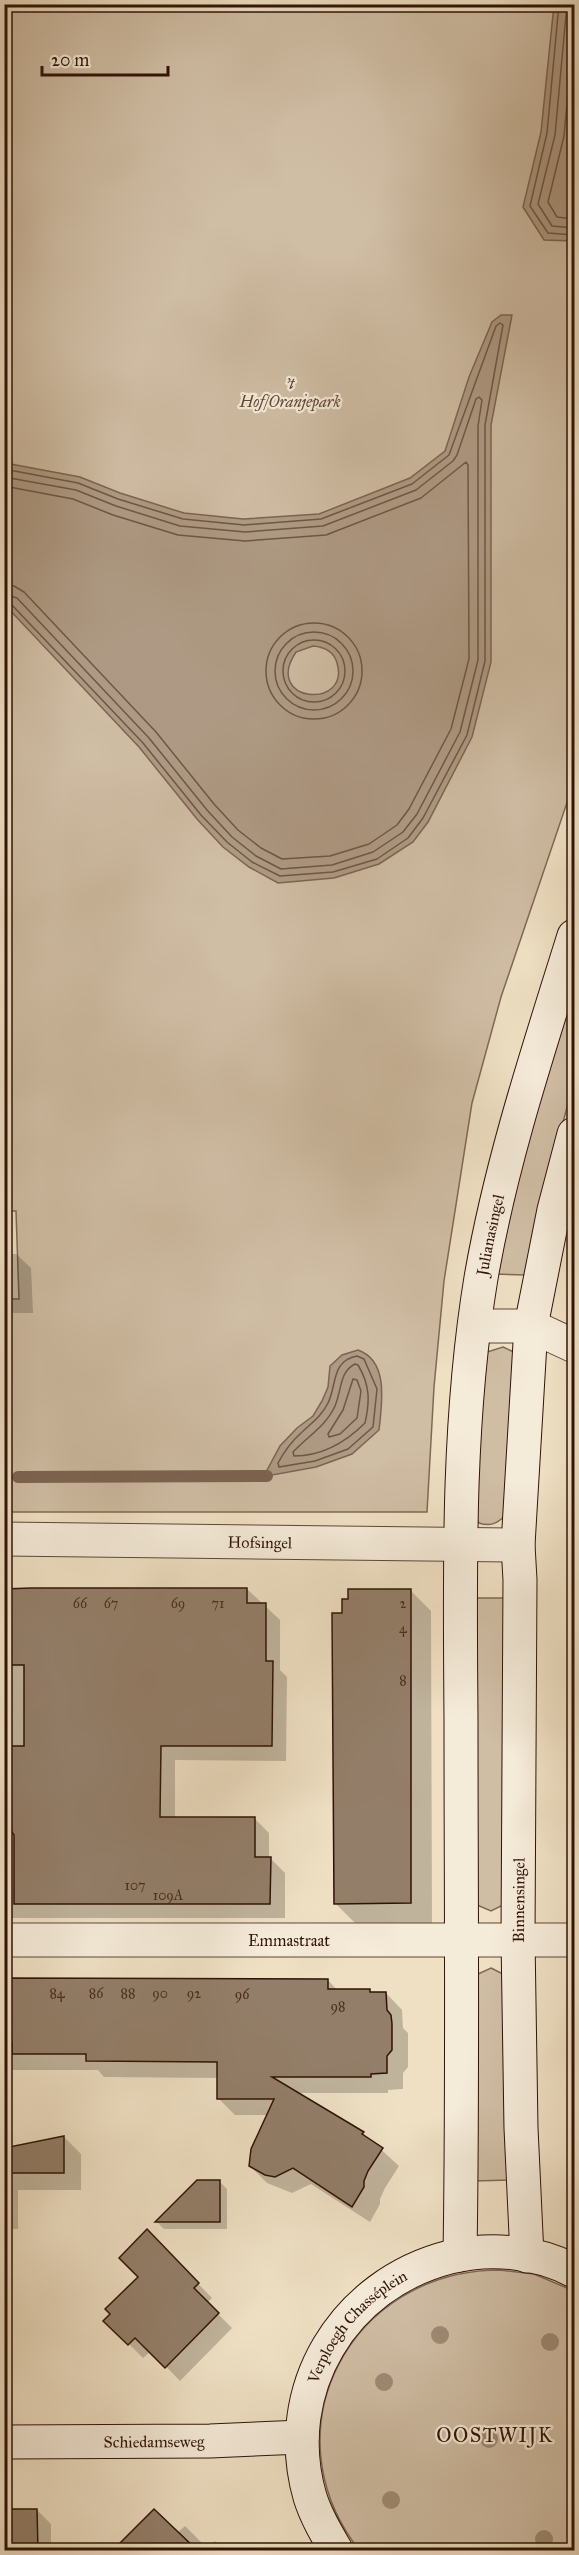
<svg xmlns="http://www.w3.org/2000/svg" width="579" height="2555" viewBox="0 0 579 2555" font-family="'IM FELL Great Primer',serif">
<rect width="100%" height="100%" fill="#efe0c4"/>
<filter id="stains"><feTurbulence type="fractalNoise" baseFrequency=".00333" numOctaves="4"/><feColorMatrix values="0 0 0 0 .2 0 0 0 0 .09 0 0 0 0 .02 0 0 0 .5 -.17"/></filter>
<radialGradient id="worn" r=".72"><stop offset=".6" stop-color="#630" stop-opacity="0"/><stop offset="1" stop-color="#630" stop-opacity=".3"/></radialGradient>
<path fill="#cfbda4" stroke="#806856" stroke-width="1.5" d="M4 5H574V782L501 997 472 1103 444 1281 434 1387 427 1512H5V1299H19L16 1211H4Z
M574 969V1081L534 1232 526 1275 493 1274Z
M503 1347 516 1353 510 1511C500 1521 493 1528 479 1523L470 1509 487 1352Z
M470 1598H506L503 1905 491 1911 477 1905Z
M491 1968 503 1974 510 2180 474 2181 478 1974Z
M500 2270 534 2274 574 2291V2550H359C266 2430 350 2270 500 2270Z"/>
<path fill="#ae9a84" stroke="#7c6452" stroke-width="1.5" fill-rule="evenodd" d="M554 5H574V241L544 240 523 207 541 132Z
M501 315H512L491 425V662L472 737 428 822 413 842 379 864 334 878 278 883 249 867 223 847 197 819 139 747 5 605V463L80 477 120 493 184 513 243 519 319 514 410 478 445 451 469 377 492 322ZM313 646C325 647 334 652 337 663 351 710 262 703 296 652Z
M358 1350C389 1361 382 1403 379 1430L352 1454 316 1467 267 1476 266 1472 280 1446 297 1428 313 1416 322 1401 328 1387 330 1366 342 1355Z"/>
<path fill="#0003" d="M4 1254H16L31 1268 33 1313H4Z
M247 1589 280 1620V1670L287 1677 286 1761 175 1760V1818H254L269 1833V1857L285 1873V1918H4V1590Z
M410 1590 431 1611 432 1923 356 1924 335 1903Z
M567 1591H574V1909L569 1904Z
M4 1980H328L338 1991H369L372 1993H386L402 2010 403 2028 408 2033V2067L403 2073V2089L388 2090V2093H296L363 2133 399 2166 385 2188 380 2199V2204L370 2222 311 2184 292 2193 267 2183 250 2166 269 2115H235L219 2099V2078L104 2077 98 2070H4Z
M64 2137 81 2154V2190H18V2229H4V2150Z
M219 2181 227 2189V2229H164L157 2222Z
M161 2245 212 2298 207 2303 232 2328 180 2381 151 2351 143 2358 106 2321Z
M4 2510H37L51 2524V2550H4Z
M154 2511 177 2533 185 2526 208 2549 215 2541 225 2550H115Z"/>
<g fill="none" stroke-linecap="round" stroke-linejoin="round">
<path stroke="#6f5646" stroke-width="1.5" d="M559 4 547 133 530 206 548 233 574 235
M567 4 555 135 538 204 552 226 574 228
M574 27 564 136 548 202 557 217 574 219
M4 469 78 483 118 499 183 519 244 525 321 519 412 484 449 455 496 326 500 323 503 325 485 425V661L467 735 423 818 408 838 377 859 333 872 280 876 252 862 227 842 201 815 143 743 11 604 4 601
M4 477 76 490 116 506 180 526 245 532 323 526 416 490 453 461 457 455 476 399 479 397 482 400 478 426V660L460 732 417 814 403 832 373 852 332 865 281 869 256 856 232 837 207 810 149 738 17 598 4 594
M4 486 73 499 113 515 178 535 245 541 326 535 421 498 466 462 468 465 469 659 451 729 409 809 397 825 369 844 330 856 282 859 261 848 238 830 214 804 156 732 24 592 14 586 4 585
M266 671a48 48 0 1 1 96 0a48 48 0 1 1-96 0Z
M275 671a39 39 0 1 1 78 0a39 39 0 1 1-78 0Z
M283 671a31 31 0 1 1 62 0a31 31 0 1 1-62 0Z
M357 1356 364 1359 377 1389 373 1427 348 1449 315 1461 279 1467 278 1463C284 1452 291 1442 300 1434 311 1423 321 1417 328 1403 337 1385 331 1361 357 1356Z
M355 1364 358 1365C370 1385 370 1401 365 1423 346 1442 322 1456 294 1456L293 1452C308 1436 326 1426 335 1406 342 1390 339 1372 355 1364Z
M353 1379 357 1380 361 1391 357 1418 340 1434 329 1437 328 1434 343 1410Z"/>
<path stroke="#7c6452" stroke-width="12" d="M18 1477 267 1476"/>
</g>
<path fill="#937e69" stroke="#301307" stroke-width="1.5" d="M31 1588H247V1603H266V1661H273L272 1746H161L160 1817H255V1857H271L270 1904H14V1835L7 1824V1746H24V1665H4V1589Z
M348 1589H411V1903L334 1904 332 1613H342V1599H348Z
M4 1978 328 1979V1989H370V1992H386L387 2010 391 2015 392 2024V2050L387 2056V2073L371 2074V2077H272L364 2132 362 2134 383 2148 368 2171 364 2181V2187L352 2207 293 2168 275 2177 265 2175 249 2166 251 2149 274 2099H217V2062L86 2061V2054H12V2043H4Z
M64 2136V2173H4V2148Z
M197 2180H220V2222H155Z
M147 2229 199 2283 194 2288 219 2313 165 2368 135 2338 128 2345 103 2321 110 2314 105 2309 138 2277 119 2258Z
M5 2509H37L38 2550H4Z
M154 2509 197 2550H113Z"/>
<g fill="none" stroke-linecap="round" stroke-linejoin="round">
<g stroke="#604636" stroke-width="35">
<g id="street">
<path d="M475 1326H531L574 1346"/>
<path id="s1" d="M4 1539 518 1545"/>
<path id="s2" d="M4 1940H574"/>
</g>
</g>
<g stroke="#301307" stroke-width="35">
<g id="secondary">
<path id="s3" d="M460 2255C463 2076 461 1898 461 1719 460 1573 457 1423 481 1278 501 1162 539 1048 574 936"/>
<path id="s4" d="M527 2256 521 2128 518 1939 520 1580 518 1545 531 1326 554 1210 574 1134"/>
<path id="s5" d="M4 2442 210 2441 302 2437"/>
<path id="s6" d="M336 2550C326 2533 316 2516 310 2497 279 2390 343 2284 450 2257 490 2247 537 2251 574 2271"/>
</g>
</g>
<use href="#street" stroke="#f5ebd9" stroke-width="33"/>
<use href="#secondary" stroke="#f5ebd9" stroke-width="33"/>
</g>
<g fill="#a08b76">
<circle cx="440" cy="2335" r="9"/>
<circle cx="550" cy="2342" r="9"/>
<circle cx="384" cy="2382" r="9"/>
<circle cx="489" cy="2439" r="9"/>
<circle cx="391" cy="2500" r="9"/>
<circle cx="544" cy="2539" r="9"/>
</g>
<g text-anchor="middle" stroke-width="4.5" stroke-linejoin="round" paint-order="stroke">
<g font-size="14" fill="#492e20">
<text x="80" y="1608">66</text>
<text x="111" y="1608">67</text>
<text x="178" y="1608">69</text>
<text x="218" y="1608">71</text>
<text x="403" y="1608">2</text>
<text x="403" y="1633">4</text>
<text x="403" y="1685">8</text>
<text x="135" y="1890">107</text>
<text x="168" y="1900">109A</text>
<text x="57" y="1998">84</text>
<text x="96" y="1998">86</text>
<text x="128" y="1998">88</text>
<text x="160" y="1998">90</text>
<text x="194" y="1998">92</text>
<text x="242" y="1999">96</text>
<text x="338" y="2011">98</text>
</g>
<g font-size="16" font-style="italic" fill="#604636" stroke="#f5ebd9">
<text x="290" y="389">'t<tspan x="290" dy="18">Hof/Oranjepark</tspan></text>
</g>
<g font-size="16" fill="#301307" stroke="#f5ebd9">
<text dy="6" stroke="none"><textPath href="#s3" startOffset="1022">Julianasingel</textPath></text>
<text dy="6" stroke="none"><textPath href="#s1" startOffset="256">Hofsingel</textPath></text>
<text dy="6" stroke="none"><textPath href="#s4" startOffset="356">Binnensingel</textPath></text>
<text dy="6" stroke="none"><textPath href="#s2" startOffset="285">Emmastraat</textPath></text>
<text dy="6" stroke="none"><textPath href="#s6" startOffset="249">Verploegh Chasséplein</textPath></text>
<text dy="6" stroke="none"><textPath href="#s5" startOffset="150">Schiedamseweg</textPath></text>
</g>
<g font-size="20" letter-spacing="1.5" fill="#301307" stroke="#f5ebd9">
<text x="495" y="2442">OOSTWIJK</text>
</g>
</g>
<rect width="579" height="2555" fill="none" stroke="#efe0c4" stroke-width="24"/>
<rect x="6" y="6" width="567" height="2543" fill="none" stroke="#301307" stroke-width="3"/>
<rect x="12" y="12" width="555" height="2531" fill="none" stroke="#301307" stroke-width="1.5"/>
<path d="M42 66v9h126v-9" fill="none" stroke="#301307" stroke-width="3"/>
<text x="51" y="66" font-size="18" fill="#301307" stroke="#f5ebd9" stroke-width="4.5" paint-order="stroke">20 m</text>
<rect width="100%" height="100%" filter="url(#stains)"/>
<rect width="100%" height="100%" fill="url(#worn)"/>
</svg>
